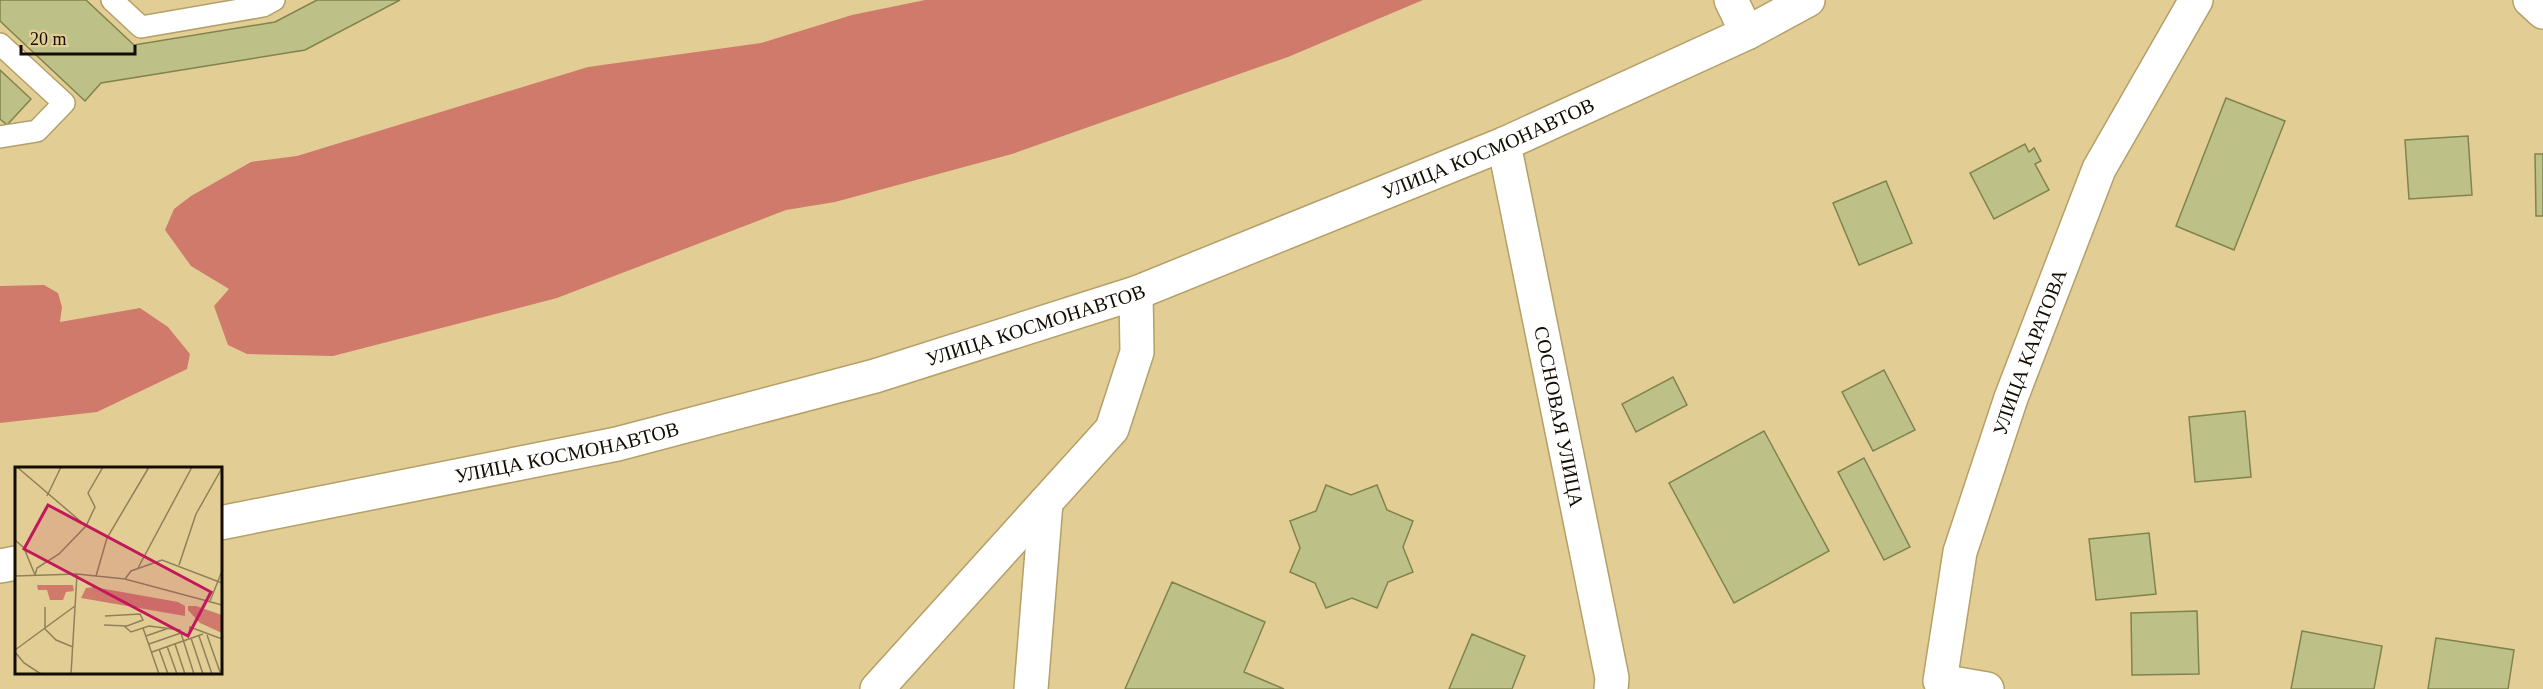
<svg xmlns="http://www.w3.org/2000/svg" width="2543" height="689" viewBox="0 0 2543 689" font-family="'Times New Roman',serif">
<rect width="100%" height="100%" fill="#e2ce95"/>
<path fill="#cf7a6b" d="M925 0H1423L1288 57 1012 154 835 202 786 210 557 298 333 356 247 354 228 345 214 306 229 289 191 266 165 230 174 209 191 196 251 162 297 156 588 67 761 43 852 15Z
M44 285 58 293 62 307 60 322 140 308 168 327 190 354 187 369 97 412 0 423V286Z"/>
<path fill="#bdc187" stroke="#80834b" stroke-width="1.5" d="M0 0H86L134 45 275 22 317 0H400L305 50 101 83 85 101 0 21Z
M0 70 31 99 7 125 0 119Z
M2226 98 2285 121 2234 250 2176 226Z
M2468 136 2472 195 2409 199 2405 140Z
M2025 144 2029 152 2034 148 2041 161 2035 164 2049 190 1994 219 1970 173Z
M2535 154H2543V216H2536Z
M1886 181 1912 243 1859 265 1833 203Z
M1884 370 1915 430 1873 451 1842 392Z
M1673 377 1687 405 1636 432 1622 404Z
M2245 411 2251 477 2195 482 2189 417Z
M1764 431 1829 551 1734 603 1669 483Z
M1864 458 1910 547 1884 560 1838 472Z
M1326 485 1351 495 1377 485 1387 510 1413 521 1403 547 1413 572 1388 582 1377 608 1352 598 1326 608 1315 583 1290 572 1300 548 1290 521 1316 511Z
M2149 533 2156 594 2096 600 2089 539Z
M1172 582 1265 622 1244 672 1284 689H1125Z
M2197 611 2199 674 2132 675 2131 613Z
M2302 631 2382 646 2374 689H2291Z
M1472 634 1525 656 1512 689H1449Z
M2436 638 2514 650 2508 689H2428Z"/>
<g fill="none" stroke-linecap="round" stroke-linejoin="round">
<g stroke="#b4a068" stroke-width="24">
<path id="service" d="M112 0 141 27 263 6 274 0
M0 44 64 103 37 131 0 137"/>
</g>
<g stroke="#b4a068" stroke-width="36">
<g id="minor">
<path d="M1731 0 1747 33"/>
<path d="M2530 0 2543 12"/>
<path id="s1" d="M1504 144 1612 678 1611 689"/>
<path d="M877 689 1112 429 1137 352 1136 293"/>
<path d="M1031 689 1046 502"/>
</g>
</g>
<g stroke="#b4a068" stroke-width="36">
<g id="tertiary">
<path id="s2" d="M1987 689 1940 681 1960 552 2011 398 2099 169 2196 0"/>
</g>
</g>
<g stroke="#b4a068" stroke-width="36">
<g id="secondary">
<path id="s3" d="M220 523 617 444 875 376 1136 293 1504 144 1747 33 1808 0"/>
<path d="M0 566 16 563"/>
</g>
</g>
<use href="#service" stroke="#fff" stroke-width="21"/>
<use href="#minor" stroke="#fff" stroke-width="33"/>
<use href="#tertiary" stroke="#fff" stroke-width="33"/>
<use href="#secondary" stroke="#fff" stroke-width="33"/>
</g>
<g text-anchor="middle" stroke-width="4.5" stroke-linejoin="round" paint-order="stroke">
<g font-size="20" fill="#130c00" stroke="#e2ce95">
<text dy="7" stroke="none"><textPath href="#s3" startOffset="1326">УЛИЦА КОСМОНАВТОВ</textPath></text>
<text dy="7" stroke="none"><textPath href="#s3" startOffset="840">УЛИЦА КОСМОНАВТОВ</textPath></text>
<text dy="7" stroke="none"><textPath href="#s2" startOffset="390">УЛИЦА КАРАТОВА</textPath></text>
<text dy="7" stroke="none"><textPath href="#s1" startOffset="278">СОСНОВАЯ УЛИЦА</textPath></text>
<text dy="7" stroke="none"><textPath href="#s3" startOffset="354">УЛИЦА КОСМОНАВТОВ</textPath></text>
</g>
</g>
<g transform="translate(15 467)">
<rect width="207" height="207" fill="#e2ce95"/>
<path d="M22 118H58L59 124 51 125 48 133H35L32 123H23ZM79 120 163 135 170 139V149L66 131 71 121ZM181 139 207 148V166L185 156 173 143V139Z" fill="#cf7a6b"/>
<path fill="none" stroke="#8f8059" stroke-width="1.5" d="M2 0 71 59M32 29 46 0M0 73 9 81 20 108M164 98 181 47 207 1M123 101 177 0M20 108 22 101 44 87 71 59 80 40 73 26 88 0M0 109 62 107 110 112 207 138M81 109 92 71 134 0M110 112 116 104 147 93 207 116M195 134 207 104M30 140V162L41 173 58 180M89 158 112 159 128 153 125 147 90 149M109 159 116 165 134 159 165 163 179 207M128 161 144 207M174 167 175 160 207 172M192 168 205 205M131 169 154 161M184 169 197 207M176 171 188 207M134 177 166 166M160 177 170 207M152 179 162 207M144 182 153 207M0 183 60 139M0 185 9 196 26 207M137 185 188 167M56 207 62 107"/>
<path fill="#c2185b" fill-opacity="0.15" stroke="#c2185b" stroke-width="3" d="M33 38 196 125 173 169 9 82Z"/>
<rect width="207" height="207" fill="none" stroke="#130c00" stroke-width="3"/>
</g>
<path d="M21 45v9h114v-9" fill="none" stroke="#130c00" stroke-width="3"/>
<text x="30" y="45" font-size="18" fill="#130c00" stroke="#e2ce95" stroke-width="4.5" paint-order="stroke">20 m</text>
</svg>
